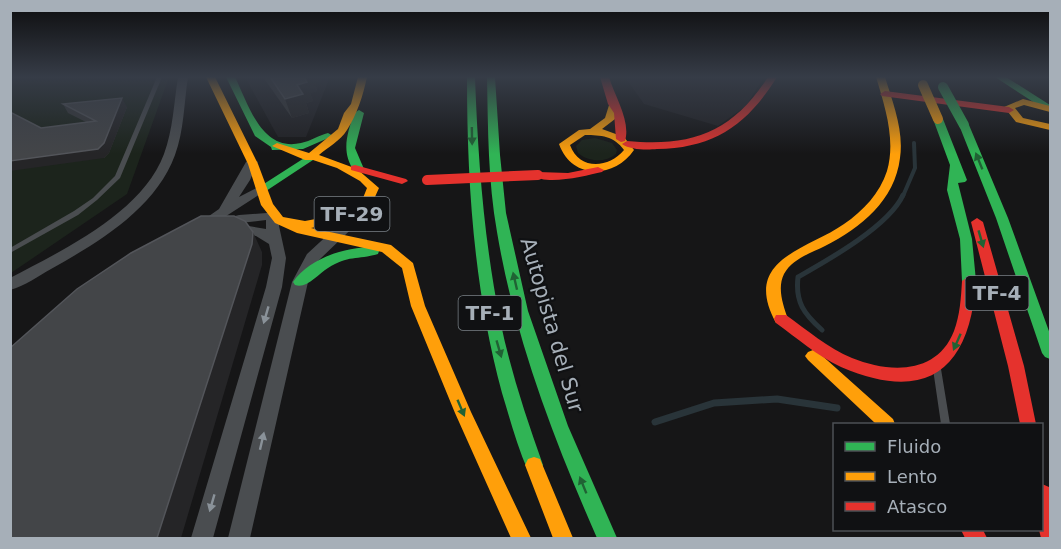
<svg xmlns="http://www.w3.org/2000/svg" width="1061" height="549" viewBox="0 0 1061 549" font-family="'DejaVu Sans',sans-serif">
<rect width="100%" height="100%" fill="#161617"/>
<path fill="#202023" d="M245 77H330L306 137H278Z
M625 77H764L746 106 718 126 644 104Z"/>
<path fill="#1c241c" d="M11 77H169L127 194 11 273Z
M595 138 612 143 617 150 616 154C605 163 589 162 578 153L576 146 582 140Z"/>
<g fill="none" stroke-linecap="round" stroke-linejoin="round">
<path stroke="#293439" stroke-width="4" d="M903 196 915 168 914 143"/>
<path stroke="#293439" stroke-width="5" d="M822 330C804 314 795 302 798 277 828 260 889 226 903 195"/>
<path stroke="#293439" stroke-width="7" d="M655 422 714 403 777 399 837 408"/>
<path fill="#4a4d50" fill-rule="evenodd" d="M157 77H162L120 178 97 200 78 215 10 253V248L74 211 93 198 115 176Z
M937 365 940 366 941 369 950 424H941L933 369 934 366Z"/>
<path fill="#4a4d50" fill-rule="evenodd" d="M178 77H188C184 103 184 131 175 155 155 209 99 242 51 269 38 276 25 286 10 290V278C63 250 142 213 164 154 173 130 174 102 178 77Z
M252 158 258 162 250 180 239 197 262 185 268 189 220 220 239 215 279 212 281 215 279 226 286 258 282 287 213 538H191L266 287 272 258 269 244 256 236 232 232 225 228H215L213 225 206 227 199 223 219 209 246 162ZM266 220V229L237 224 240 223Z
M363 206 370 210 368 213 318 261 308 282 250 538H228L292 282 307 254 358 207Z"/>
<path fill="#30b455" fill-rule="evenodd" d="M226 77H235C249 106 262 152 301 143 311 141 319 135 328 133L333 136 303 149 272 150 271 147 255 136Z
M467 77H475C478 159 484 240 500 320 510 369 526 417 543 465L540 471 534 473 528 471C517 446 510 419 502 393 474 290 467 184 467 77Z
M487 77H495L500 155 506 213 528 311 568 426 617 538H597C554 440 515 339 497 232 488 181 488 129 487 77Z
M995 77H1006L1050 105V109H1044Z
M359 110 364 113 355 148 364 169 358 172 354 171C341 151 347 135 354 113Z
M938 116 943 119 967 180 965 182 958 183 972 239 976 281 969 286 962 281 960 239 947 190 950 165 933 119Z
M964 122 969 125 1008 218 1050 334V359L1045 357 1042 353 996 218 959 125Z
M309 155 313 156V160L266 191 262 192 256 189Z
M373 247 379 251 378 254C357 260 348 255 328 268 318 274 307 289 295 285L293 282C309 258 346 247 373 247Z"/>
<path fill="#ff9f0a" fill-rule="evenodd" d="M206 77H215L258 164 273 204 283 217 305 221 342 214 361 203 367 188 360 181 337 168 313 160H305L272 146 277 143 309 153 338 129 344 113 351 104 358 77H367C363 96 357 114 347 130 341 140 327 148 319 155L357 169 379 188 370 208 350 220 311 228 391 245 413 263 425 306 471 412 531 538H511L455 413 411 306 402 268 382 252 297 233 275 223 261 205 248 164Z
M876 77H885C893 103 904 131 900 158 895 200 861 228 825 246 811 253 792 259 784 274 777 288 783 305 788 319L786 323H776C741 259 807 250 844 224 863 211 880 193 887 171 896 140 885 107 876 77Z
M1023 99 1050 106V112L1024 105 1015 108 1023 118 1050 124V130L1016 122 1004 107Z
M610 102 618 104 615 119 602 129 624 137 634 150C614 179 572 180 559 144L579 130 590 129 605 118ZM585 135C601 135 614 136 624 150 608 169 579 170 570 145Z
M813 350 818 352 893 419 895 424H876L808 360 805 356 808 352Z
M534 457 540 459 573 538H553L525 465 528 459Z"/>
<path fill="#e5322d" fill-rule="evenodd" d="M600 77H609C615 97 631 121 625 141L621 142 616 139 614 113 608 104Z
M768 77H777C747 125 714 148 657 149 647 150 630 150 622 144L627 141C691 147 732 133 768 77Z
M885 91 1009 107 1014 110 1009 113 882 96 880 94Z
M355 165 406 179 408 181 402 184 351 170V166Z
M598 167 604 170 602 172C585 176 546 186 532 175L538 172 568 173Z
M977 218 983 222 1024 366 1036 424H1020L1008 366 971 222Z
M969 276 976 281C970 370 927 404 841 367 817 356 797 338 776 323L774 319 776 315H786C807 330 828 348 852 358 889 373 937 375 954 331 960 315 961 298 962 281Z
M1042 484 1049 487 1050 491V538H1041L1039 530H1042Z
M961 530H983L987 538H965Z"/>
<path stroke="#30b455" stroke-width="10" d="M943 87 964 125"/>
<path stroke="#ff9f0a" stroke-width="10" d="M923 85 938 119"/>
<path stroke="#e5322d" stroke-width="10" d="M427 180 538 175"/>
</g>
<path fill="#37383a" d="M263 77H320L321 81 315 82 317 91 310 93 313 101 306 103 309 113 292 118Z
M63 104 127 107 109 153 104 158 41 128 86 122 68 113Z"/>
<path fill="#252527" d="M304 77H320L321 81 315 82 317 91 310 93 313 101 306 103 309 113 292 118 285 99Z
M122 98 127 107 109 153 104 158 10 171V161L98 149Z
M253 232 262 252V265L181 538H157Z"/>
<path fill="#434548" stroke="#53555a" stroke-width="1.5" d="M270 77H304L307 82 297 85 303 94 285 99Z
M122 98 104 143 98 149 10 161V112L41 128 96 121 63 104Z
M201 216H234L245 221 253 232 252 244 157 538H10V348L77 289 131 253Z"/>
<defs><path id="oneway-solid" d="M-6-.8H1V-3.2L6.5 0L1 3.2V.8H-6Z" transform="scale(1.5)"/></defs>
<g fill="#206234">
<use href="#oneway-solid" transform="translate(472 136) rotate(89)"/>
<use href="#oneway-solid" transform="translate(979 161) rotate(-112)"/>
<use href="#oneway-solid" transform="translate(981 239) rotate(74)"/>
<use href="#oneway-solid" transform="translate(515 281) rotate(-103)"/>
<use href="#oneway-solid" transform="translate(957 342) rotate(114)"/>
<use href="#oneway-solid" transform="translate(499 349) rotate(74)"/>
<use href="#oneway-solid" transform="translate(461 408) rotate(67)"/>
<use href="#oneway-solid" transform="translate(583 485) rotate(-112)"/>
</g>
<g fill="#8a9299">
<use href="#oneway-solid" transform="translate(266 315) rotate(106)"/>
<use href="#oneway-solid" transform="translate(262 441) rotate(-77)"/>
<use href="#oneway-solid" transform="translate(212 503) rotate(106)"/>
</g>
<linearGradient id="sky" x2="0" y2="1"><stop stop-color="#0c0c0d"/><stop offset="0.5" stop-color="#363c47"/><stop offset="1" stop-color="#363c47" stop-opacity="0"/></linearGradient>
<rect width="1061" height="154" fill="url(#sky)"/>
<g text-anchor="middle" stroke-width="4.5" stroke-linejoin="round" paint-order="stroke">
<g fill="#101113" stroke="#798086" stroke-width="1.5">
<rect x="314.5" y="197" width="75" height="34" rx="4.5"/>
<rect x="965.5" y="276" width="63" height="34" rx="4.5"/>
<rect x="458.5" y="296" width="63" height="34" rx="4.5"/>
</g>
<g font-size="20" font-weight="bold" fill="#a6afb8">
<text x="352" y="221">TF-29</text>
<text x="997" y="300">TF-4</text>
<text x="490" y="320">TF-1</text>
</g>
<g font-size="21" fill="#a6afb8" stroke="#101113">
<text transform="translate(552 325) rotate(74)" y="7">Autopista del Sur</text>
</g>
</g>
<rect width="1061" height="549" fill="none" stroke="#a6afb8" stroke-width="24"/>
<rect x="833" y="423" width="210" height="108" fill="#101113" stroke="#4c5055" stroke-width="1.5"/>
<rect x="845" y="442" width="30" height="9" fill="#30b455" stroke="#4c5055" stroke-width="1.5"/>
<text x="887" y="453" font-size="18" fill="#a6afb8">Fluido</text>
<rect x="845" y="472" width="30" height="9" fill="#ff9f0a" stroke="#4c5055" stroke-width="1.5"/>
<text x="887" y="483" font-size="18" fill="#a6afb8">Lento</text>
<rect x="845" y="502" width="30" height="9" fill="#e5322d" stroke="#4c5055" stroke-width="1.5"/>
<text x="887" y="513" font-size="18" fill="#a6afb8">Atasco</text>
</svg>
